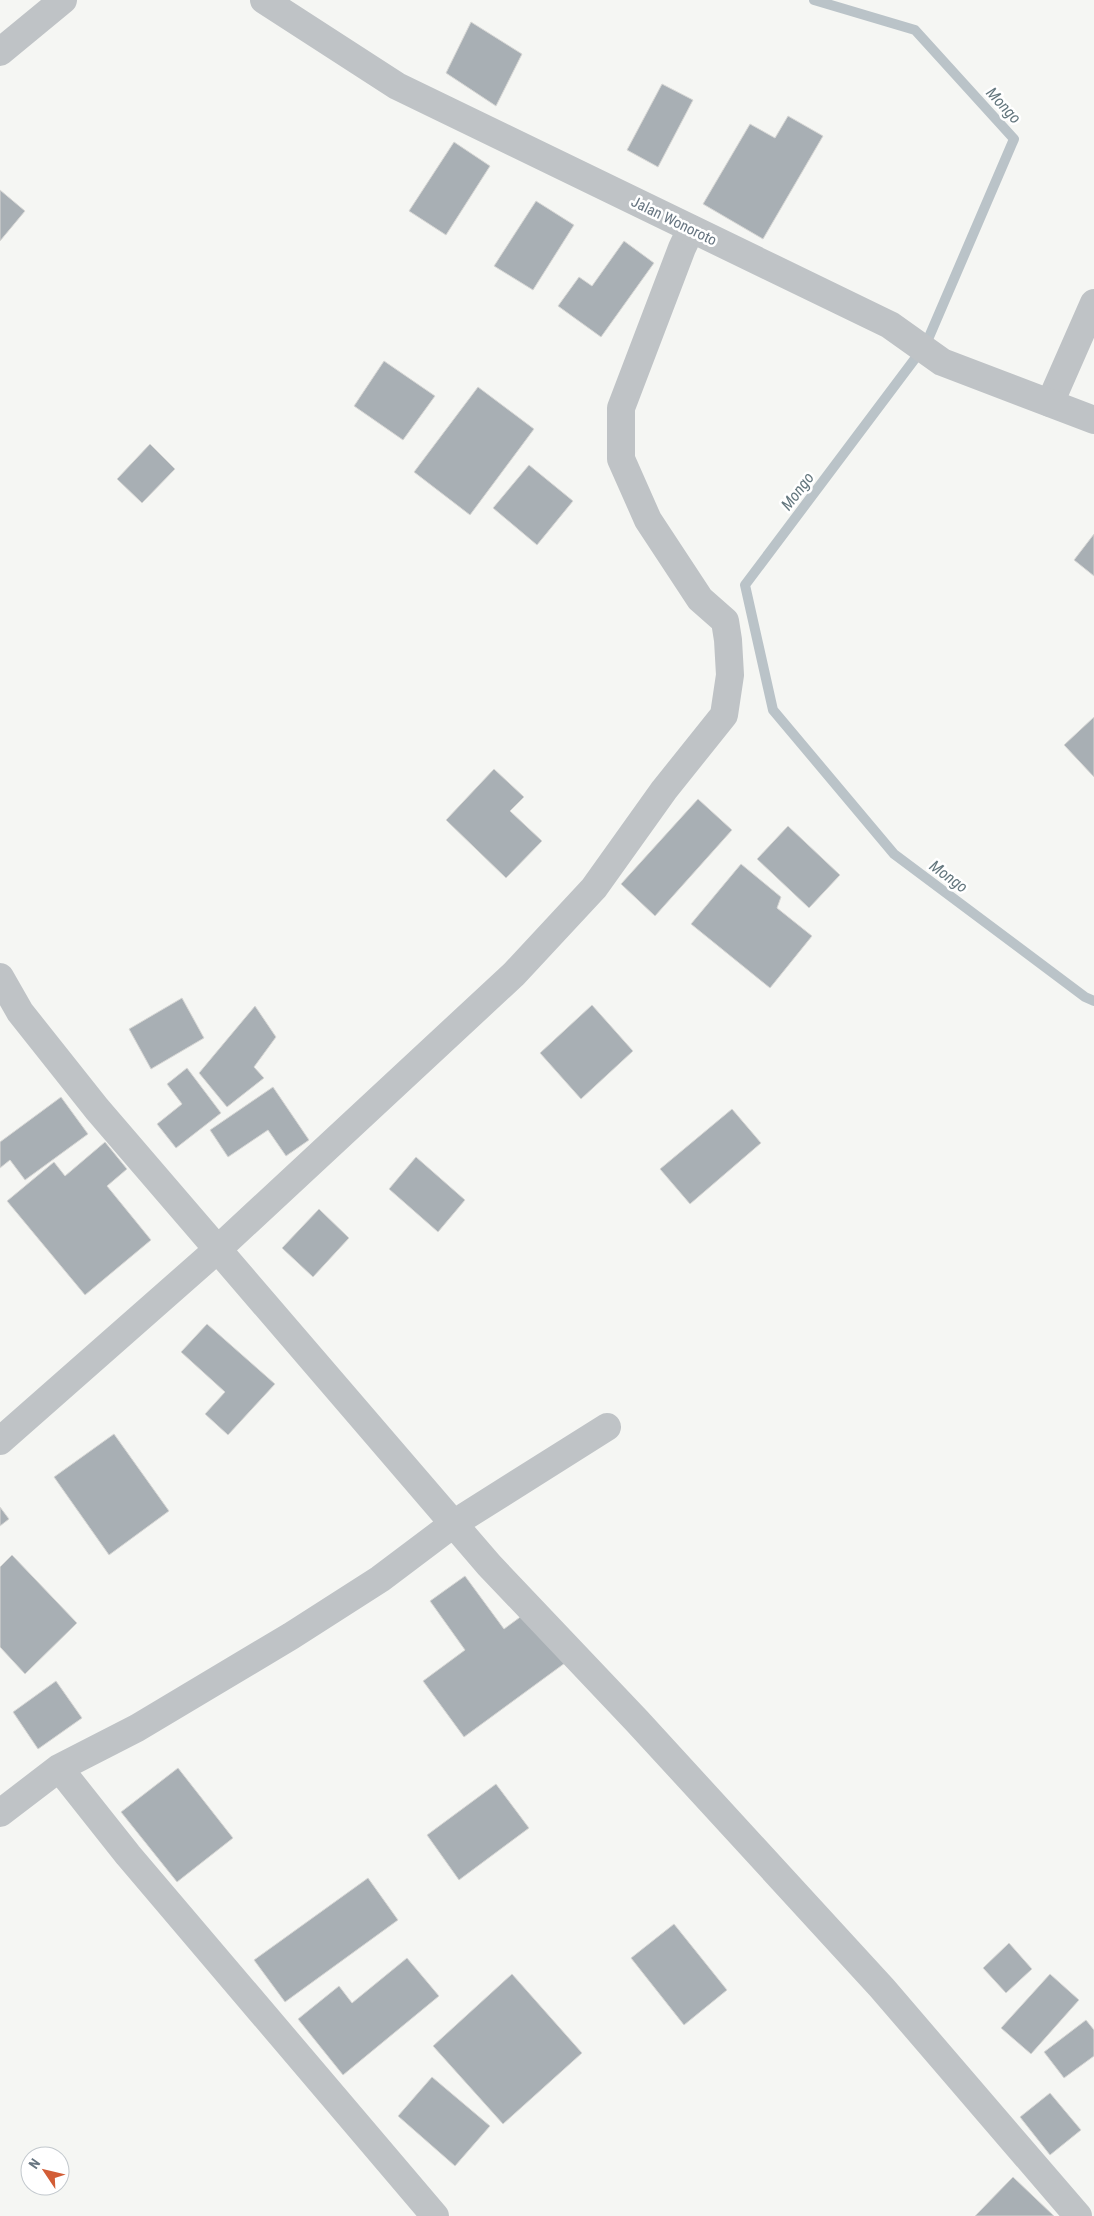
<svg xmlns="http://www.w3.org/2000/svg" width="1094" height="2216" viewBox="0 0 1094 2216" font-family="'Roboto Condensed',sans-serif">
<rect width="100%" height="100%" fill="#f5f6f3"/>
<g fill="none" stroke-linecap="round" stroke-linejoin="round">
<path stroke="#bac3c8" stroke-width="10" d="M814 0 915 30 1014 139 926 344 745 585 773 710 894 854 1085 997 1094 1001"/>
</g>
<path fill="#a8afb4" stroke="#d7d7d5" d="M471 22 522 54 496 106 446 73Z
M662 84 693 100 658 167 627 150Z
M788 116 823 136 763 239 703 204 750 124 775 138Z
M454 142 490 166 446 235 409 211Z
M0 190 25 211 0 241Z
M536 201 574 225 533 290 494 266Z
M624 241 654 263 601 337 558 306 579 277 592 286Z
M384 361 435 396 403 440 354 406Z
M478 387 534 429 470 515 414 472Z
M150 444 175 469 142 503 117 479Z
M529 465 573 501 537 545 493 508Z
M1094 534V576L1074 560Z
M1094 717V777L1064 745Z
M494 769 524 797 510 811 542 841 506 878 446 820Z
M698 799 732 830 655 916 621 884Z
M788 826 840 875 809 908 757 859Z
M741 864 781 897 777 908 812 936 770 988 691 924Z
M182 998 204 1038 151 1069 129 1029Z
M592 1005 633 1051 581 1099 540 1053Z
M255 1006 276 1037 254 1067 264 1078 227 1107 199 1073Z
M187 1068 221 1113 176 1148 157 1124 182 1104 167 1084Z
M273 1087 309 1140 286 1156 268 1130 228 1157 210 1130Z
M61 1097 88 1134 25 1180 10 1160 0 1168V1142Z
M732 1109 761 1143 690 1204 660 1169Z
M105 1142 127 1169 107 1186 151 1240 85 1295 7 1201 54 1162 65 1176Z
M416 1157 465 1200 438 1232 389 1189Z
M319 1209 349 1238 313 1277 282 1248Z
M207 1324 275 1384 228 1435 205 1414 225 1392 181 1352Z
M114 1434 169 1511 109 1555 54 1477Z
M0 1507 9 1519 0 1526Z
M12 1555 77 1623 25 1674 0 1647V1567Z
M465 1576 504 1629 527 1612 565 1663 464 1737 423 1681 465 1650 430 1601Z
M56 1681 82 1718 38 1749 13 1712Z
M178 1768 233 1838 177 1882 121 1812Z
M496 1784 529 1828 459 1880 427 1835Z
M368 1878 398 1920 285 2002 254 1960Z
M674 1924 727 1990 684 2025 631 1958Z
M1009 1943 1032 1969 1006 1993 983 1968Z
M407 1958 439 1996 343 2075 298 2019 339 1986 352 2003Z
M512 1974 582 2053 503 2124 433 2046Z
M1050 1974 1079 2000 1031 2054 1001 2028Z
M1086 2020 1094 2030V2056L1064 2078 1044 2052Z
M432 2077 490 2126 455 2166 398 2116Z
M1050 2093 1081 2130 1050 2155 1020 2117Z
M1013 2177 1054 2216H975Z"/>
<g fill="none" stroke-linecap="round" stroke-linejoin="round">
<path stroke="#bfc3c6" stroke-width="28" d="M0 52 63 0
M1050 403 1094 303
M0 977 20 1012 97 1109 489 1565 637 1721 882 1988 1078 2216
M0 1441 218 1249 514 974 594 888 664 790 724 715 730 675 728 640 725 621 700 599 648 520 621 459V408L682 248 691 229
M59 1768 128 1855 435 2216
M0 1813 59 1768 137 1728 291 1636 380 1579 453 1524 607 1427"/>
<path stroke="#bfc3c6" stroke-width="28" d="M264 0 397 86 890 325 942 362 1094 420"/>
</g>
<g text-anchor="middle" stroke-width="5" stroke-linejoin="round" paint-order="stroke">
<g font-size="15" fill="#677581" stroke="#fff">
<text transform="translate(674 221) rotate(26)" y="5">Jalan Wonoroto</text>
</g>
<g font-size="16" font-style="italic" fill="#63767d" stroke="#fff">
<text transform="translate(1004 105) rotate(47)" y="6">Mongo</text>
<text transform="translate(797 491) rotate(-53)" y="6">Mongo</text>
<text transform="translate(949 876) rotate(36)" y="6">Mongo</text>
</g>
</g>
<g transform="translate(45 2171) rotate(305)"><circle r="24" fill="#ffffff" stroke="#c2c8cd"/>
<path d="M0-4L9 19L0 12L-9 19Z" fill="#d25d36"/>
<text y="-8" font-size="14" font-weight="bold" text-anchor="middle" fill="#677581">N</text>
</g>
</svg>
